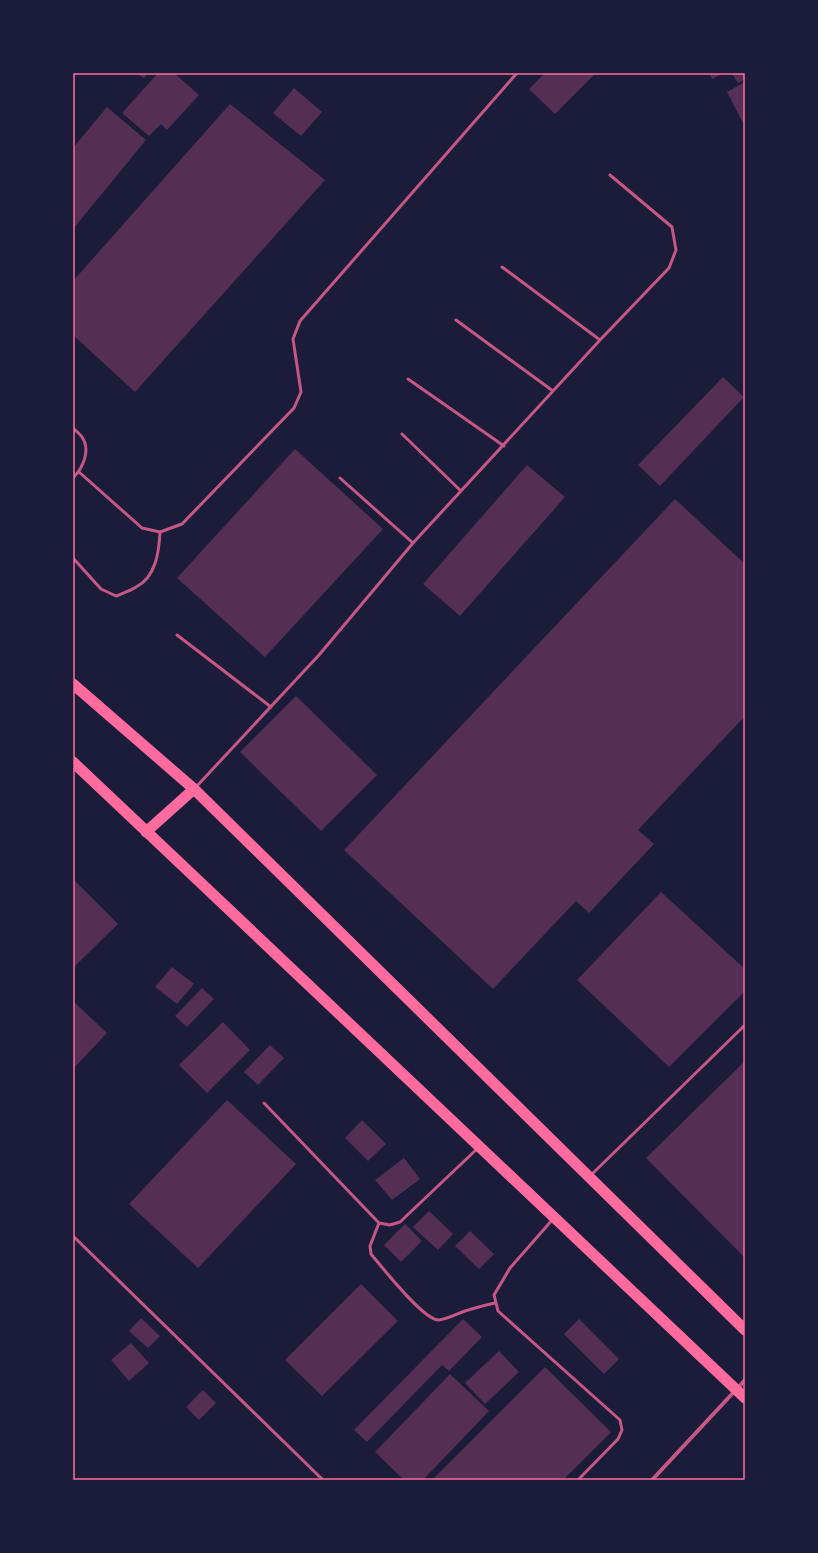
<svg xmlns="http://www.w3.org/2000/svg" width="818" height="1553" viewBox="0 0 818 1553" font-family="Karla,sans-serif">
<rect width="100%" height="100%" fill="#1b1b3a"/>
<path fill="#542f53" d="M137 73H148L144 78Z
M158 73H174L199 95 167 130 161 124 149 136 122 113Z
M545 73H596L555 114 529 89Z
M709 73H724L712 79Z
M732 73H745V79L738 83Z
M745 82V122L743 123 727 92Z
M294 88 322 112 301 136 273 113Z
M230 104 325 180 135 392 73 335V281Z
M107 107 146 140 73 229V148Z
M723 377 744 397 660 486 638 465Z
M295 449 383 529 265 657 177 578Z
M527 465 565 497 460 616 423 584Z
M675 499 745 564V716L638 830 654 844 589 913 576 901 493 989 344 850Z
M296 696 377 775 321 831 240 752Z
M73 879 118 924 73 968Z
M661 892 745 969V991L669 1067 577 980Z
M172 967 194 984 177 1004 155 987Z
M202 988 214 999 187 1027 175 1016Z
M73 1001 107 1033 73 1069Z
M223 1022 250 1050 207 1093 179 1065Z
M270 1045 284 1058 258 1085 244 1072Z
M745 1061V1258L646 1158Z
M227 1100 296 1164 198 1268 129 1204Z
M362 1120 386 1144 368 1161 345 1138Z
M404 1158 420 1179 392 1200 375 1180Z
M429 1211 453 1234 438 1250 413 1227Z
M405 1224 422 1241 401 1262 384 1245Z
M470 1231 494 1254 479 1269 455 1246Z
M361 1284 398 1321 322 1396 285 1360Z
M141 1318 160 1336 148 1348 129 1331Z
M463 1319 482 1337 449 1371 442 1365 367 1442 354 1430Z
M579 1319 619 1359 604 1374 564 1334Z
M131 1343 149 1363 129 1381 111 1360Z
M499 1351 519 1372 485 1404 465 1383Z
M545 1367 611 1432 563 1480H432Z
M450 1374 489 1411 423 1480H404L375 1452Z
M203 1390 216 1403 199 1420 186 1407Z"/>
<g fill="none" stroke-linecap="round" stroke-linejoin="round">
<path stroke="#c65784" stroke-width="3" d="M502 267 600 340
M456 320 553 391
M408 379 504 446
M73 428C76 431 80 434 82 437 91 450 83 468 73 478
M402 434 461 491
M79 472 142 528 160 532 182 524 294 408 301 392 293 339 300 321 517 73
M340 478 413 543
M73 558 101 589 116 596C123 593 130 591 136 587 156 577 159 552 160 532
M177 635 271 707
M196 787 319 655 413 543 600 340 669 268 676 250 672 227 610 175
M264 1103 379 1223 390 1225 400 1222 478 1148
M591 1175 745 1025
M553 1219 510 1268 494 1295 498 1311 620 1420 622 1430 618 1439 578 1480
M379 1223 370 1246 371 1254C382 1267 424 1321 439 1320 448 1319 456 1314 465 1311 475 1308 485 1305 495 1303
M73 1236 323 1480"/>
<path stroke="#c65784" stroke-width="4" d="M652 1480 745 1380"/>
<path stroke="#ff6b9d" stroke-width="11" d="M73 684 194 789 745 1330
M73 762 745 1398
M146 832 194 789"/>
</g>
<rect width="818" height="1553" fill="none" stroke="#1b1b3a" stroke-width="148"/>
<rect x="74" y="74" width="670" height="1405" fill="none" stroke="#ff6b9d" stroke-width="1.5"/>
</svg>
